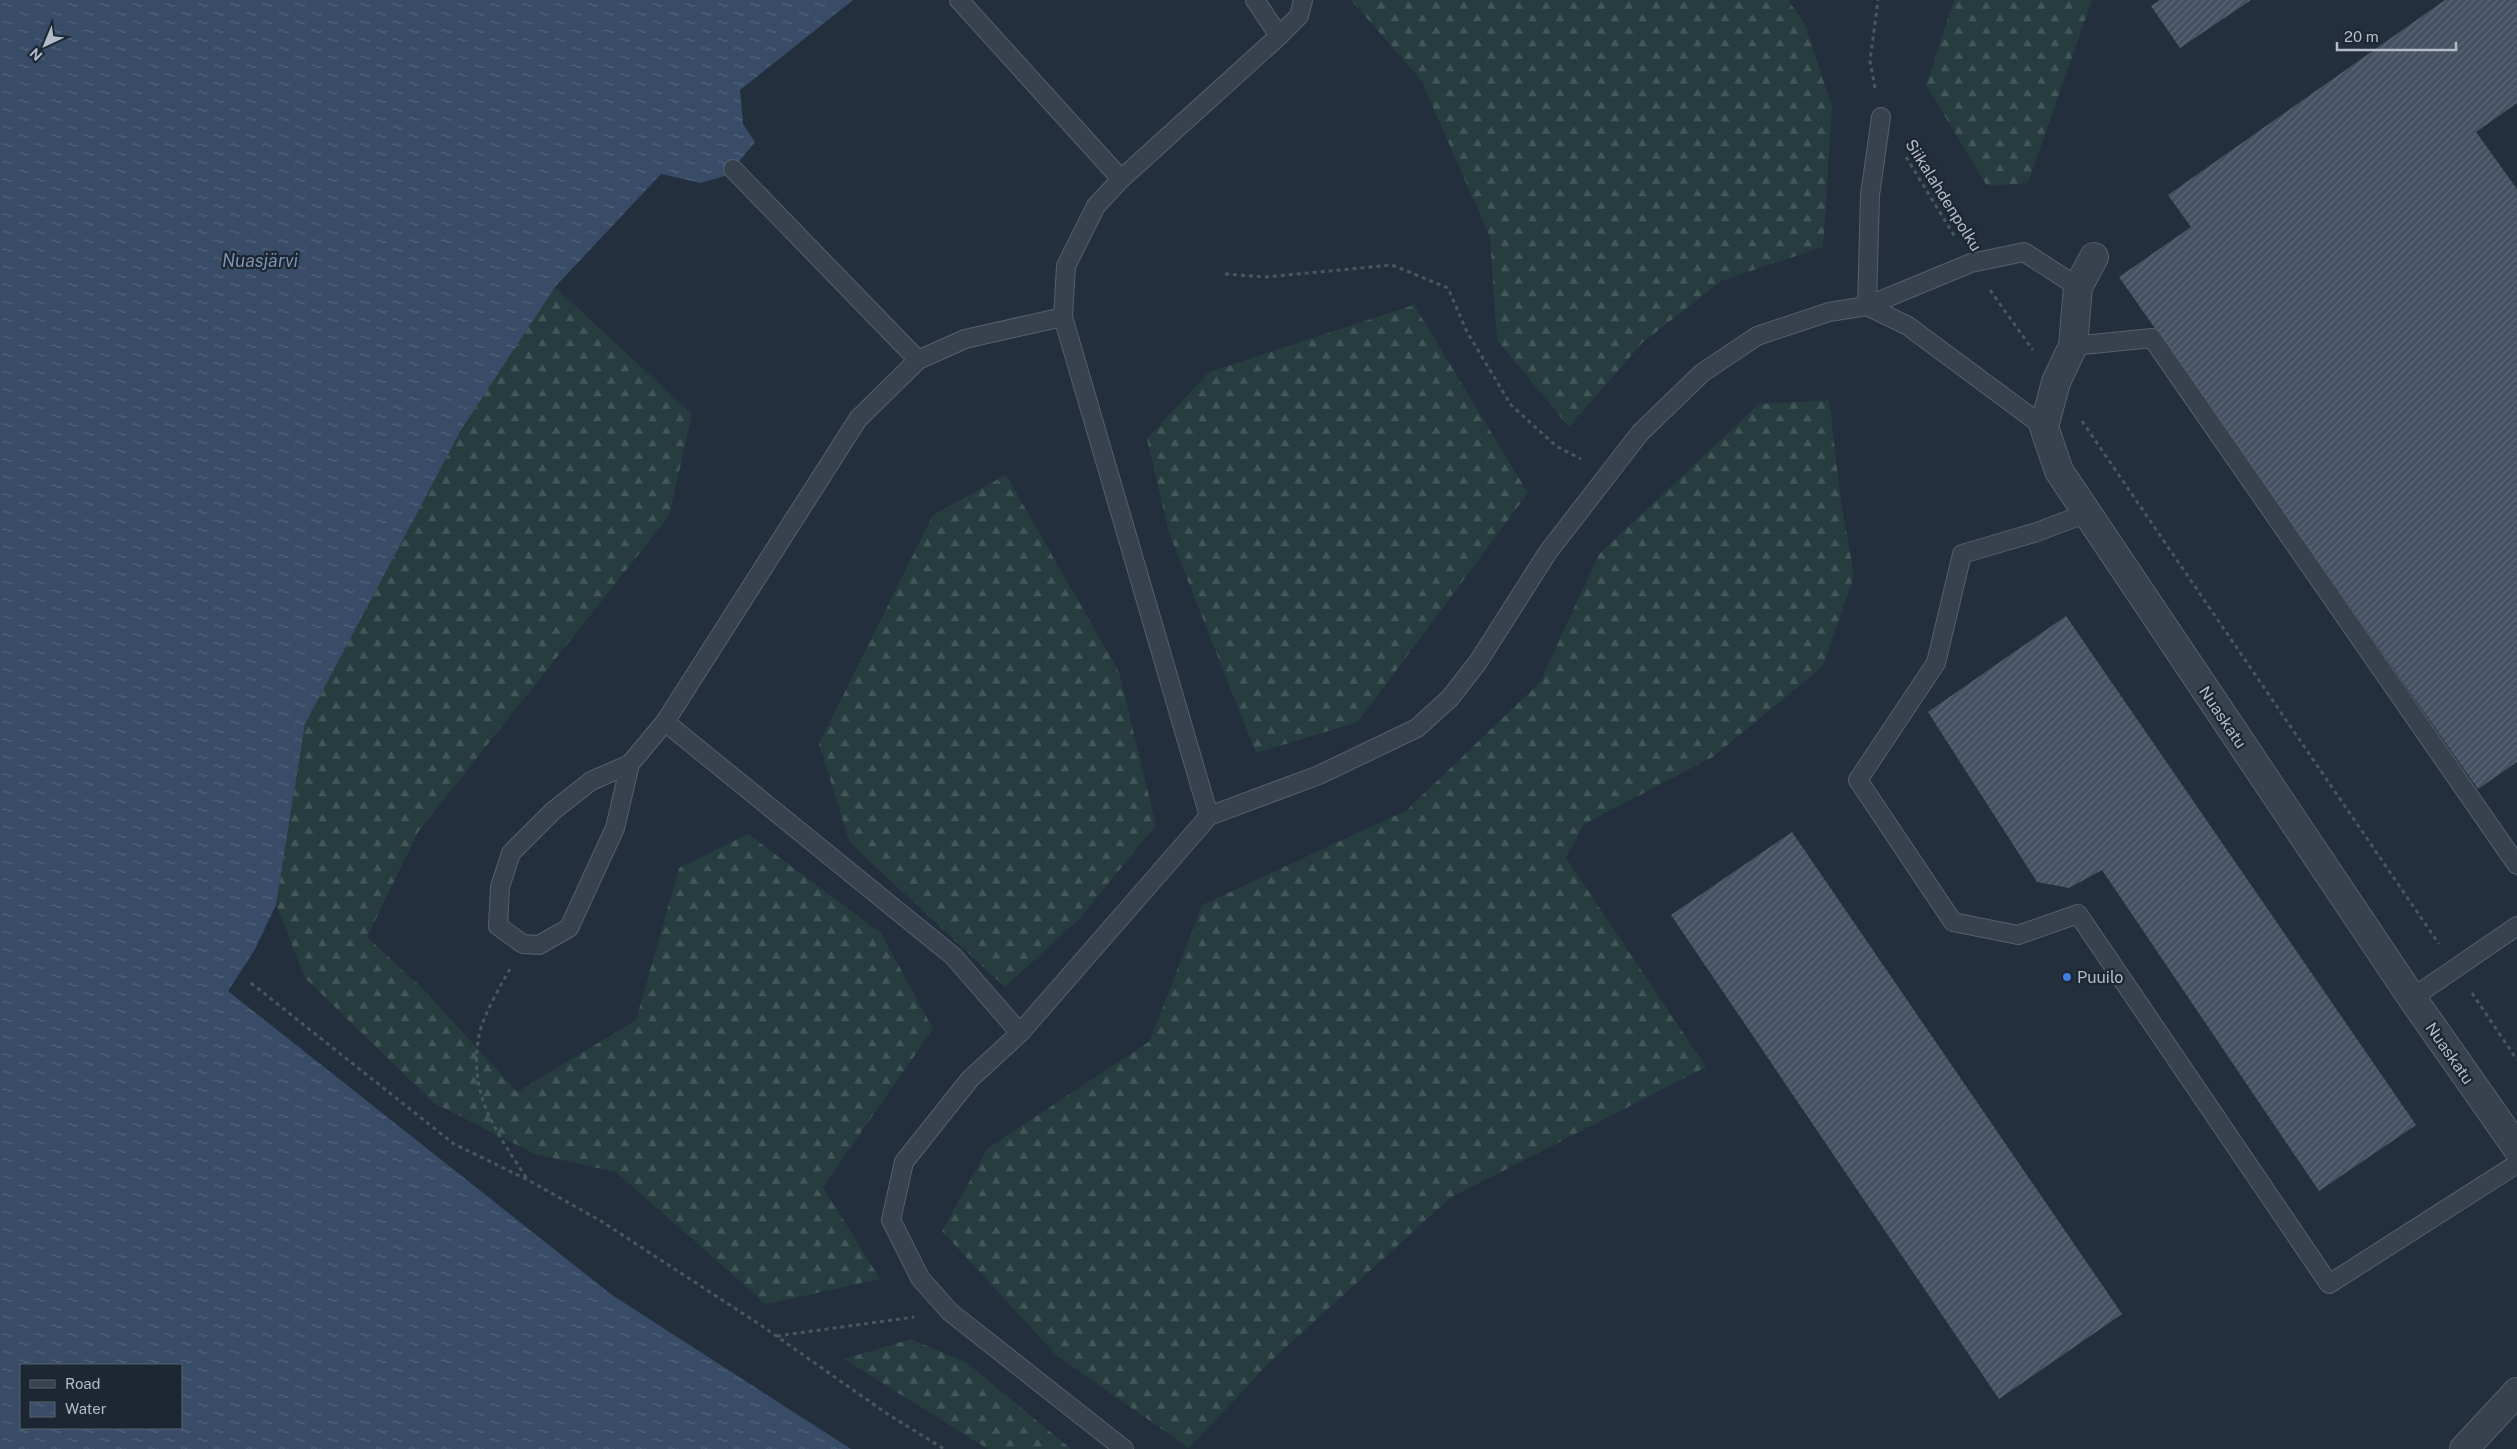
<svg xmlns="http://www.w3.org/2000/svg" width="2517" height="1449" viewBox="0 0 2517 1449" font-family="'Public Sans',sans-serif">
<defs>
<pattern id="forest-firs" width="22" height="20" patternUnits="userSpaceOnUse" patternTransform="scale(1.25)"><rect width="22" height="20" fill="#263c3f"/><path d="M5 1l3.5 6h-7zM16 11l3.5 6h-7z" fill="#435659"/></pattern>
<pattern id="water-ripples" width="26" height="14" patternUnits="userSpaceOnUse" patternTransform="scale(1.25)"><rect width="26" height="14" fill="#394c67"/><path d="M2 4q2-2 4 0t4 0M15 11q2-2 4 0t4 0" fill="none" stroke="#53647b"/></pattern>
<pattern id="building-hatch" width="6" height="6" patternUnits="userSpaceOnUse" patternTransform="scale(1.25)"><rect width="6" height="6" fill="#455162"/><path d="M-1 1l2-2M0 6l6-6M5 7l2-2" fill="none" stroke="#5d6877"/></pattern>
</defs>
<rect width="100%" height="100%" fill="#242f3e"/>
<path fill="url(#forest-firs)" d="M1351 0H1788L1805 24 1832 107 1823 247 1721 281 1642 343 1569 427 1497 340 1490 237 1421 80Z
M1954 0H2092L2028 183 1987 186 1926 85Z
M555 287 692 414 669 516 418 832 367 937 423 989 517 1092 636 1020 679 868 748 834 881 933 933 1029 823 1187 880 1279 766 1304 616 1172 535 1154 434 1103 305 978 276 905 305 724 461 430Z
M1414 305 1528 493 1358 722 1256 753 1169 533 1147 439 1209 372Z
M1829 400 1841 501 1854 576 1823 666 1713 757 1584 824 1566 858 1706 1067 1450 1198 1273 1359 1189 1448 1057 1356 942 1231 988 1148 1150 1041 1202 905 1407 810 1540 682 1599 554 1759 404Z
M1006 475 1119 672 1156 825 1080 918 1005 987 850 843 819 744 933 515Z
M911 1339 967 1363 1071 1449H988L844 1359Z"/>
<path fill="url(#water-ripples)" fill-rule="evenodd" d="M0 0H853L740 90 743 124 755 142 728 175 701 183 661 174 555 287 461 430 305 724 276 905 254 951 228 991 612 1295 851 1449H0ZM21 1365H181V1428H21Z"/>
<path fill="url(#building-hatch)" d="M2160 0H2251L2180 48 2151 6Z
M2445 0H2517V103L2476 132 2517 189V762L2478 789 2119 277 2191 227 2168 195Z
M2066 616 2416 1125 2319 1191 2102 870 2069 888 2037 882 1928 712Z
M1792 832 2122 1314 1999 1399 1671 915Z"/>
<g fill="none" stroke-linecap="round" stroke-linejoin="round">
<g stroke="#565f6c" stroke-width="20">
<path id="service" d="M959 0 1121 179
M1255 0 1279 36
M1881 117 1870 195 1867 306 1971 263 2024 252 2078 287
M733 169 918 360
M2073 346 2152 338 2517 865
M2087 513 2037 532 1962 554 1936 663 1858 780 1953 922 2018 935 2078 914 2329 1284 2517 1164
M665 722 953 956 1020 1033
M630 764 615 828 569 928 539 945 523 944 498 926 500 887 511 853 553 811 591 781 630 764 665 722 858 419 918 360 965 339 1063 317
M1209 816 1063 317 1066 266 1096 206 1121 179 1279 36 1299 16 1303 0
M2412 998 2517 926
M1124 1449 950 1312 920 1278 891 1220 904 1162 970 1079 1020 1033 1209 816 1319 775 1417 728 1450 698 1478 662 1548 552 1640 433 1702 373 1757 336 1829 312 1867 306 1908 326 2044 427"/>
</g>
<g stroke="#565f6c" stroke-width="30">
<path id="minor" d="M2094 257 2078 287 2073 346 2056 382 2044 427 2059 471 2412 998 2517 1148"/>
</g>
<g stroke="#565f6c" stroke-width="30">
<path id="tertiary" d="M2464 1449 2517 1392"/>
</g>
<path stroke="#44595c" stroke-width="3" stroke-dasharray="4 4" stroke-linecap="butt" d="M1875 88 1870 61 1878 0
M1906 157 1955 237
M1225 274 1266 277 1392 265 1448 288 1467 332 1511 405 1556 446 1581 459
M1990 290 2033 350
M2082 421 2439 944
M510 969C500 986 485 1013 480 1031 466 1092 496 1132 528 1180
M251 983 454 1144 528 1180 601 1221 762 1326 886 1413 944 1449
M2472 993 2517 1060
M777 1336 914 1317"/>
<use href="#service" stroke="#38414e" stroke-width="18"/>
<use href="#minor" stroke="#38414e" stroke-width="28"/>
<use href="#tertiary" stroke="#38414e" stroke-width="28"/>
</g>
<circle fill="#3f7fe0" stroke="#1d2633" stroke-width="2" cx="2067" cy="977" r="5"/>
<g text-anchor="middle" stroke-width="4.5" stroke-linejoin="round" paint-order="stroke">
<g font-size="16" fill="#b4bcc9" stroke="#1d2633">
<text transform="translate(1944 195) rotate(58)" y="6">Siikalahdenpolku</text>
<text transform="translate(2223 717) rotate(56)" y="6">Nuaskatu</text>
<text transform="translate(2450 1053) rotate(55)" y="6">Nuaskatu</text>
</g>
<g font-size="16" fill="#b4bcc9" stroke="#1d2633" text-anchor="start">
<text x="2077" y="983">Puuilo</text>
</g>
<g font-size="18" font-style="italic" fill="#7c92b1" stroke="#1d2633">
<text x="260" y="267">Nuasjärvi</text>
</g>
</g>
<rect x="20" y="1364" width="162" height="65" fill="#1d2633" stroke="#59626f"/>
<rect x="30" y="1380" width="25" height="8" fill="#38414e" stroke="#59626f"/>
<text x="65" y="1389" font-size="15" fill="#b4bcc9">Road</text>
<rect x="30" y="1402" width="25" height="15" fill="url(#water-ripples)" stroke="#59626f"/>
<text x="65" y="1414" font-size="15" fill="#b4bcc9">Water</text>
<g transform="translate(45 45) rotate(224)" stroke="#1d2633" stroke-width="4" paint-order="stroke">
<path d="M0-4L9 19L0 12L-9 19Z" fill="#b4bcc9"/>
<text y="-8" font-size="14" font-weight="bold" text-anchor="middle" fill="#b4bcc9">N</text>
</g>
<path d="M2337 42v8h119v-8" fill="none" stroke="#b4bcc9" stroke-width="2.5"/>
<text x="2344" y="42" font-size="15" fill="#b4bcc9" stroke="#1d2633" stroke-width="4" paint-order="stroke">20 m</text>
</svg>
